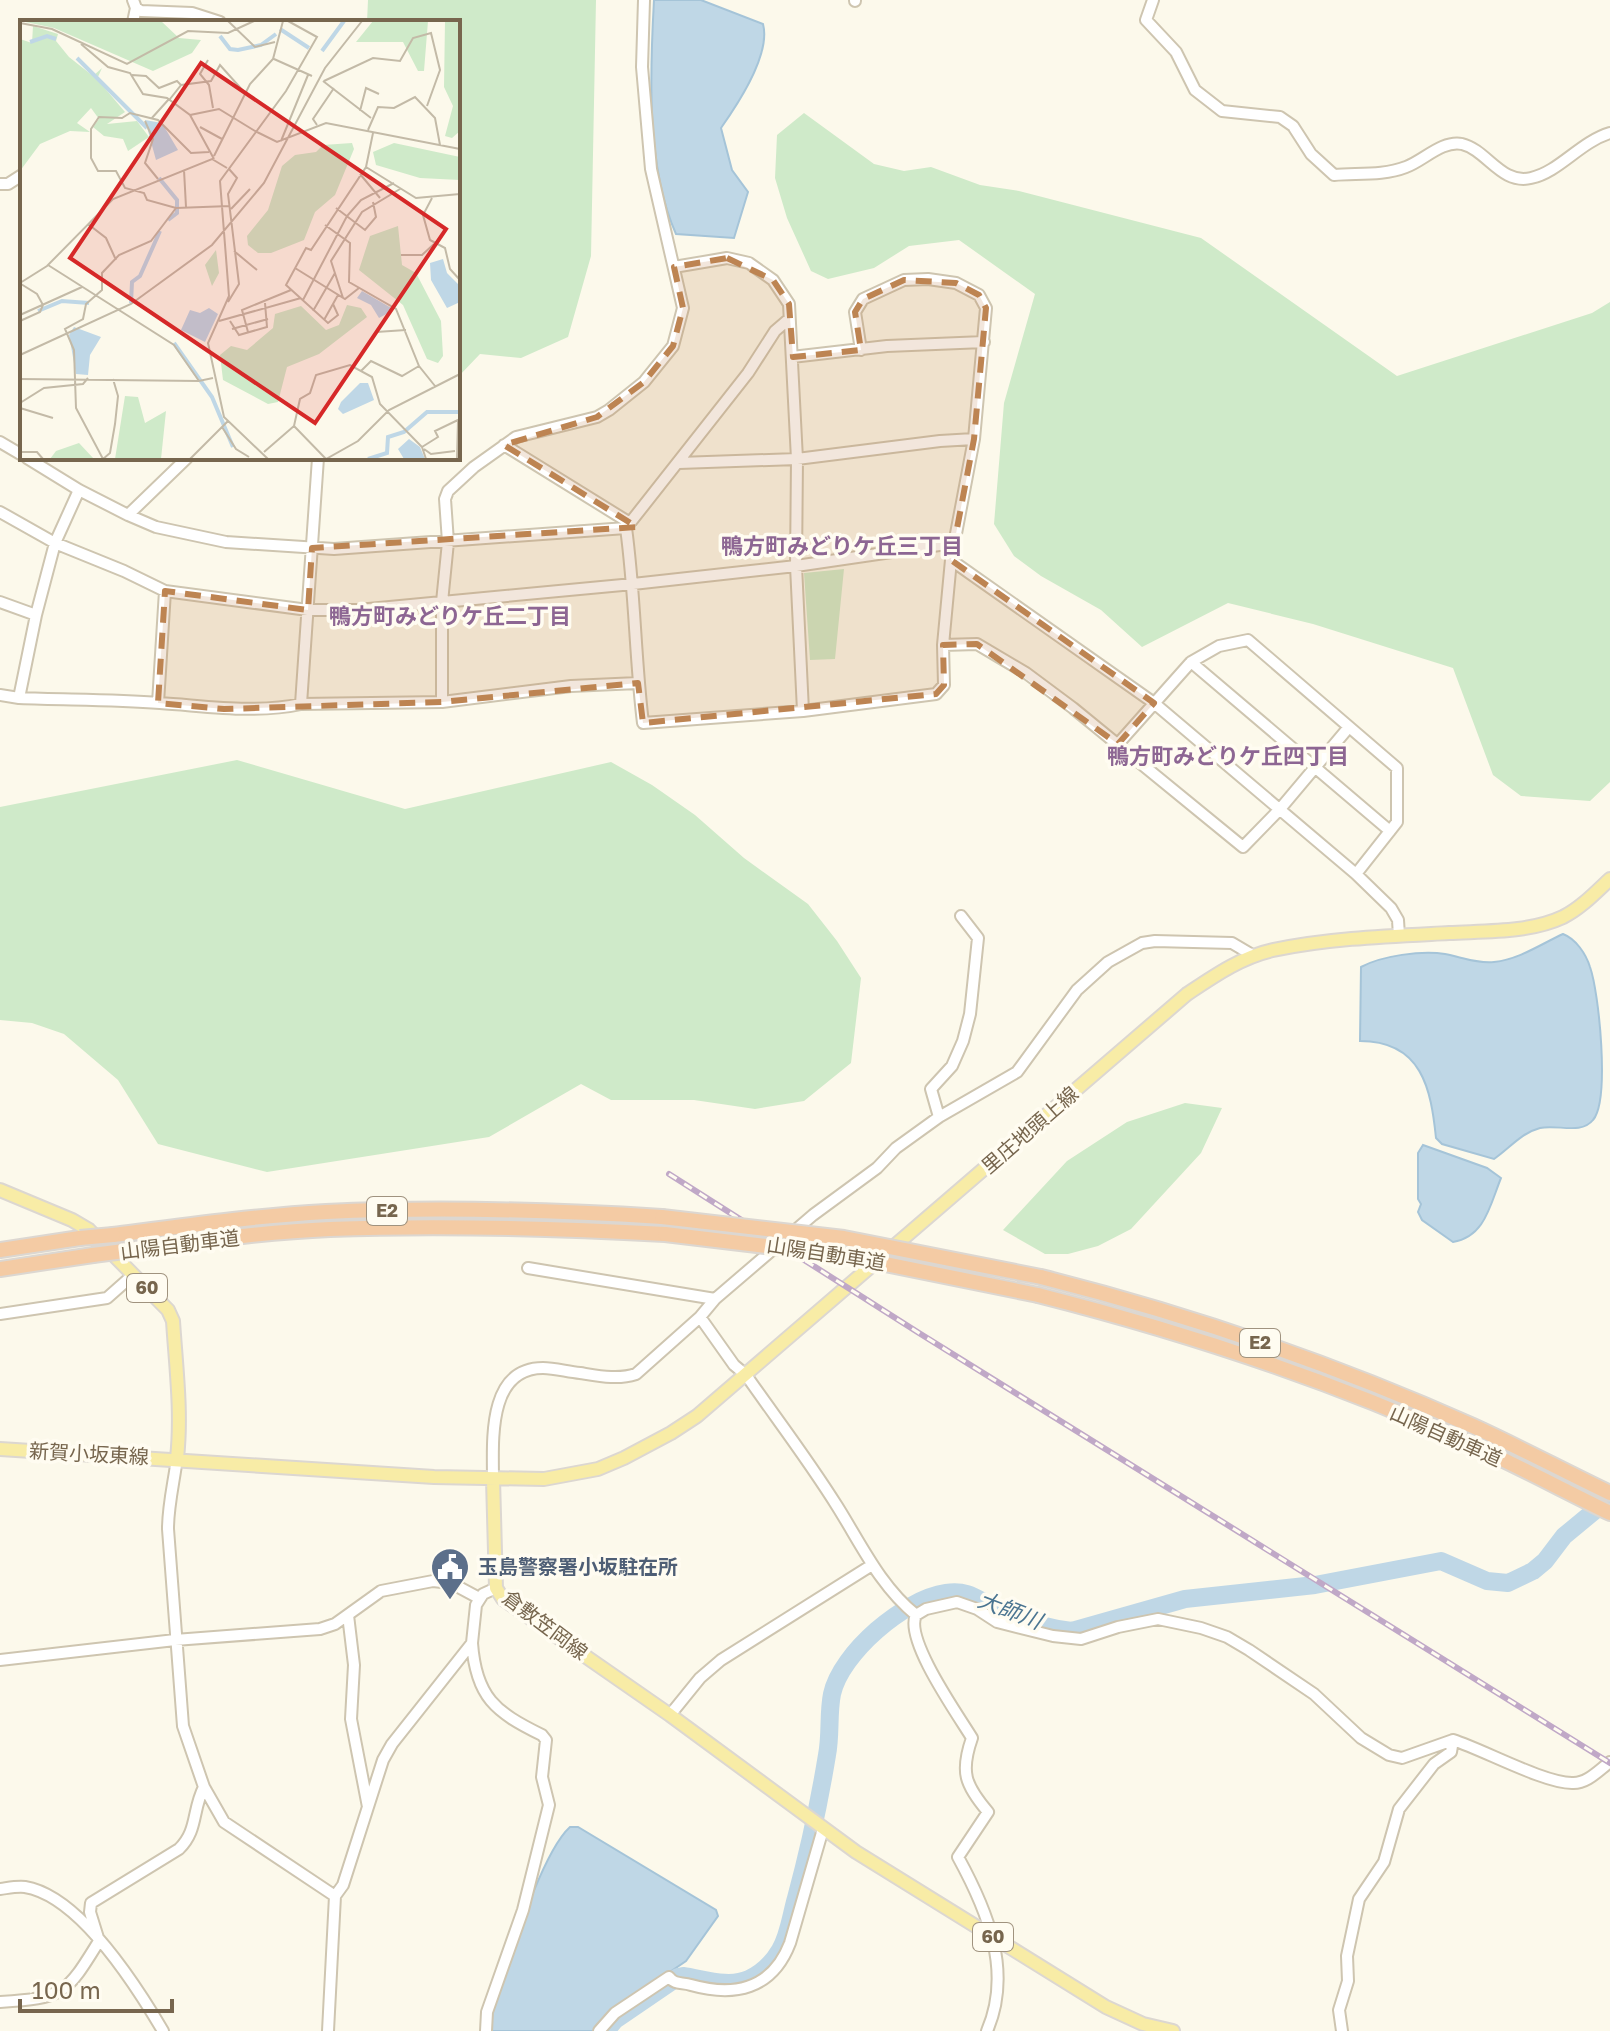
<svg xmlns="http://www.w3.org/2000/svg" width="1610" height="2031" viewBox="0 0 1610 2031" font-family="'Golos Text','Noto Sans JP',sans-serif">
<rect width="100%" height="100%" fill="#fcf9eb"/>
<path fill="#cfeac9" d="M368 0H596L591 256 568 337 521 358 480 354 458 377V22H367Z
M804 113 874 164 904 171 931 167 980 185 1019 191 1201 238 1397 376 1592 313 1610 302V782L1590 801 1521 796 1493 775 1453 668 1313 624 1228 603 1142 647 1101 610 1041 576 1014 556 994 524 1004 403 1035 294 959 240 909 246 874 268 828 279 811 271 787 218 775 178 777 135Z
M844 569 835 659 810 660 804 573Z
M237 760 405 809 611 762 652 785 695 815 744 858 808 904 837 941 861 978 851 1063 804 1101 755 1109 694 1100H611L581 1084 489 1137 267 1172 158 1144 118 1080 64 1034 32 1023 0 1020V807Z
M1185 1103 1222 1108 1201 1153 1131 1229 1098 1246 1068 1254H1045L1003 1230 1067 1161 1127 1122Z"/>
<path fill="#bfd7e6" stroke="#a5c4d8" stroke-width="2" d="M654 0H701L763 24C771 54 738 104 721 128L732 170 748 192 734 238 676 234C646 167 650 72 654 0Z
M1563 934C1576 939 1586 954 1590 967 1599 992 1610 1100 1593 1120 1581 1135 1557 1124 1540 1128 1521 1133 1510 1148 1494 1159L1442 1144 1436 1138C1431 1089 1422 1041 1360 1041L1361 967C1381 956 1422 950 1445 954 1461 957 1478 964 1494 962 1520 959 1541 944 1563 934Z
M1423 1145 1487 1168 1501 1178C1490 1205 1485 1237 1453 1242L1422 1220 1418 1212 1421 1204 1418 1199V1153Z
M570 1827H578L716 1910 718 1916 686 1961 614 2010 595 2031H488L489 2018C505 1974 539 1855 570 1827Z"/>
<g fill="none" stroke-linecap="round" stroke-linejoin="round">
<path stroke="#bfd7e6" stroke-width="18" d="M606 2031 615 2020 678 1977 683 1976C704 1979 729 1988 749 1979 762 1973 773 1962 780 1950 789 1935 791 1915 796 1898 809 1850 819 1804 827 1755 831 1735 828 1714 832 1694 841 1653 904 1599 946 1593 972 1589 980 1603 1002 1611 1023 1620 1049 1629 1072 1631L1185 1599 1315 1585 1441 1561 1487 1581 1508 1583 1533 1571 1545 1561 1564 1536 1604 1503 1610 1504"/>
<g stroke="#cec5b0" stroke-width="14">
<path id="minor" d="M855 0V1
M1153 0 1146 20 1176 52 1195 90 1222 111 1280 117 1293 126 1311 154 1334 175C1358 173 1383 176 1406 167 1423 161 1442 140 1462 144 1487 150 1501 185 1531 178 1559 172 1580 142 1610 133
M136 8 141 11 192 13 220 22
M133 22 136 8 133 0
M0 184H8L22 175
M674 267 727 258 749 263 773 280 789 304 797 459 796 566 803 711
M792 357 887 346 984 342
M0 442 22 455
M504 445 630 523
M27 458 79 490 128 515 156 527 226 542 334 549 626 528 748 373 775 331 789 319
M679 463 797 459 940 441 974 439
M0 512 55 543 124 571 165 591 308 610H358L633 584 796 566 953 543
M128 515 187 458
M626 528C635 593 635 658 643 723L803 711 936 694 944 685 943 645 951 560 974 439 986 308 979 295 956 283 928 279 904 280 863 299 855 312 861 350
M951 560 1154 703 1356 874 1391 908 1398 920 1399 936
M0 602 36 615
M943 645 977 644 1026 673 1073 708 1243 847 1280 809 1349 727
M1191 662 1390 831
M0 695 19 698C66 700 113 699 160 703 207 706 255 714 301 704L442 702 571 686 638 683
M19 698 36 615 55 543 79 490
M442 702V602L448 542 445 499 448 491 474 467 516 437 597 417 609 410 644 382 673 346 683 308 651 169 642 67 644 0
M158 703 165 591
M301 704 318 458
M1118 744 1191 662 1219 646 1248 640 1397 768V822L1356 874
M939 1117 931 1089 952 1066 963 1041 970 1014 978 938 961 916
M528 1268 715 1299
M0 1314 107 1298 133 1275
M700 1317 734 1365 746 1375C776 1418 809 1461 837 1506 861 1544 880 1586 916 1615 904 1639 958 1715 972 1738 960 1772 965 1785 988 1812L958 1857C987 1910 1013 1971 987 2031
M177 1458C174 1482 168 1505 168 1529L183 1726 204 1787 224 1822 335 1896
M493 1479C493 1442 487 1368 543 1368 555 1368 568 1372 580 1373 599 1376 618 1380 636 1374L700 1317 715 1299 813 1215 877 1168 896 1148 939 1117 1017 1072 1077 990 1108 962 1142 943 1155 941 1232 943 1254 956
M348 1615 354 1665 351 1719 368 1807
M916 1615 926 1609 957 1602 977 1609 997 1622 1053 1636 1081 1639 1118 1627 1158 1619 1201 1628 1227 1637 1249 1650 1314 1694 1361 1738 1389 1755 1402 1758 1453 1740C1484 1750 1544 1783 1572 1783 1587 1784 1599 1770 1610 1762
M472 1643C476 1697 495 1712 542 1735L546 1740 542 1777 549 1805 523 1910 487 2012 486 2031
M0 1660 175 1640 320 1629 335 1624 381 1591 433 1581 451 1583 479 1598
M670 1715 700 1678 721 1660 872 1565
M0 1889C8 1888 17 1886 25 1887 80 1896 137 1987 163 2031
M0 2002C63 1998 66 1995 99 1941L90 1912 91 1903 179 1849C198 1831 192 1810 204 1787
M328 2031 335 1896 343 1885 383 1760 392 1744 472 1643 476 1605 483 1594 496 1588
M599 2031 615 2013 669 1977C675 1985 681 1982 691 1985 734 1997 772 1990 790 1943L823 1829
M1342 2031 1339 2010 1348 1981 1347 1956 1359 1899 1384 1862 1399 1809 1434 1764 1451 1752 1453 1740"/>
</g>
<g stroke="#dcd7d1" stroke-width="16">
<path id="major" d="M0 1190 72 1220 89 1230 168 1310 173 1321C176 1367 182 1413 177 1458
M0 1449 434 1477 544 1479 598 1469 624 1458 671 1433 697 1416 1187 994C1214 976 1241 957 1273 950 1330 938 1391 936 1449 933 1485 931 1529 933 1563 917 1581 908 1596 892 1610 879
M493 1479 496 1588 503 1599 670 1715 856 1852 1106 2007 1143 2024 1173 2031"/>
</g>
<g stroke="#dcd7d1" stroke-width="18">
<path id="highway" d="M113 1235C183 1226 255 1216 326 1212 438 1207 550 1210 662 1217
M0 1250 80 1238
M124 1251C192 1242 261 1232 330 1229 442 1225 553 1228 665 1234
M0 1269 93 1255
M1041 1277C1188 1314 1334 1364 1473 1426 1519 1447 1564 1471 1610 1493
M1038 1295C1184 1332 1332 1381 1468 1443 1516 1465 1563 1490 1610 1513"/>
</g>
<use href="#minor" stroke="#fff" stroke-width="10"/>
<use href="#major" stroke="#f8eca6" stroke-width="12"/>
<use href="#highway" stroke="#f4cba4" stroke-width="14"/>
<g stroke="#c0a8c7" stroke-width="6">
<path id="rail" d="M669 1174 919 1333 1610 1763"/>
</g>
<use href="#rail" stroke="#fffcf1" stroke-width="3" stroke-dasharray="9" stroke-linecap="butt"/>
<g stroke="#dcd7d1" stroke-width="18" stroke-linecap="butt">
<path id="highway-bridge" d="M662 1217 844 1238 1041 1277
M665 1234 841 1255 1038 1295
M80 1238 113 1235
M93 1255 124 1251"/>
</g>
<use href="#highway-bridge" stroke="#f4cba4" stroke-width="14"/>
</g>
<path fill="#bd8452" fill-opacity="0.2" stroke="#bd8452" stroke-width="6" stroke-dasharray="16 10" stroke-linejoin="round" d="M727 258 773 280 789 304 793 357 861 350 855 312 863 299 904 280 956 283 979 295 986 308 974 439 951 560 1154 703 1118 744 977 644 943 645 944 685 936 694 643 723 638 683 442 702 224 709 158 703 165 591 308 610 312 548 637 527 504 445 597 417 644 382 673 346 683 308 674 267Z"/>
<defs>
<g id="civic-pin" transform="scale(2)"><path d="M0 17L-7.5 6A9.5 9.5 0 1 1 7.5 6Z" fill="#5c6f8a" stroke="#fffcf1"/><path d="M-.6-6.5H3V-4.5H.6V-3L4-1V1h2V6H-6V1h2V-1L-.6-3ZM-1.2 2.5V6h2.4V2.5Z" fill="#fff"/></g>
</defs>
<g fill-rule="evenodd">
<use href="#civic-pin" x="450" y="1567"/>
</g>
<g text-anchor="middle" stroke-width="7" stroke-linejoin="round" paint-order="stroke">
<g fill="#fffcf1" stroke="#a0937f" stroke-width="2">
<rect x="367" y="1197" width="40" height="28" rx="6"/>
<rect x="127" y="1274" width="40" height="28" rx="6"/>
<rect x="1240" y="1329" width="40" height="28" rx="6"/>
<rect x="973" y="1923" width="40" height="28" rx="6"/>
</g>
<g font-size="18" font-weight="bold" fill="#77664e">
<text x="387" y="1217">E2</text>
<text x="147" y="1294">60</text>
<text x="1260" y="1349">E2</text>
<text x="993" y="1943">60</text>
</g>
<g font-size="20" fill="#77664e" stroke="#fffcf1">
<text transform="translate(1030 1130) rotate(-41)" y="7">里庄地頭上線</text>
<text transform="translate(180 1245) rotate(-7)" y="7">山陽自動車道</text>
<text transform="translate(826 1254) rotate(9)" y="7">山陽自動車道</text>
<text transform="translate(1446 1436) rotate(24)" y="7">山陽自動車道</text>
<text transform="translate(89 1454) rotate(3)" y="7">新賀小坂東線</text>
<text transform="translate(545 1625) rotate(37)" y="7">倉敷笠岡線</text>
</g>
<g font-size="20" font-weight="bold" fill="#4e5e75" stroke="#fffcf1" text-anchor="start">
<text x="478" y="1574">玉島警察署小坂駐在所</text>
</g>
<g font-size="22" font-weight="bold" fill="#8d6693" stroke="#fffcf1">
<text x="842" y="554">鴨方町みどりケ丘三丁目</text>
<text x="450" y="624">鴨方町みどりケ丘二丁目</text>
<text x="1228" y="764">鴨方町みどりケ丘四丁目</text>
</g>
<g font-size="22" font-style="italic" fill="#4b7591" stroke="#fffcf1">
<text transform="translate(1010 1610) rotate(21)" y="8">大師川</text>
</g>
</g>
<g transform="translate(20 20)">
<rect width="440" height="440" fill="#fcf9eb"/>
<path d="M1 1H141L159 18 181 20 172 33 133 51 34 8ZM353 1H408L404 51H398L383 22H336ZM425 1H440V111L432 118 425 116 433 86 424 67ZM13 6 38 14 36 21 49 37 73 56 82 48 77 59 105 92 87 104 117 101 129 117 108 131 103 119 84 116 73 107 79 99 71 88 57 103 70 112 50 111 20 124 0 151V19L12 23ZM332 123 334 129 315 175 295 192 284 220 251 233H238L228 225 227 216 248 190 262 146 275 135 296 132 303 125ZM374 123 440 137V160L400 158 356 145 353 132ZM378 206 382 245 396 253 421 301 423 336 418 343 407 339 383 285 339 250 350 216ZM196 230 199 253 192 266 185 245ZM327 285 341 288 347 297 299 334 267 347 258 382 248 384 203 360 200 335 211 326 227 330 253 308 255 294 281 286 306 310 319 305ZM105 376 118 377 125 403 146 391 141 439H95ZM59 423 74 439H30L36 431Z" fill="#cfeac9"/>
<path d="M125 100 142 103 158 130 136 140ZM423 239 427 253 440 266V282L427 288 411 260 410 243ZM342 271 373 289 372 291 359 298 351 285 337 278ZM189 288 198 294 185 322 161 310 170 290 180 293ZM54 307 81 317 70 335 68 355 56 354 49 315ZM340 363H348L354 380 323 394 318 389 321 382ZM389 419 400 427 405 439H384L378 429Z" fill="#bfd7e6"/>
<path fill="none" stroke="#bfd7e6" stroke-width="4" d="M260 9 289 28M200 16 210 29 218 30 241 25 256 14M10 22 27 16 36 19M302 31 324 1M57 38 127 108M139 158 157 180V193L148 200M111 283 112 262 120 256 140 211M18 291 42 281 69 283M154 323 192 377 213 427M348 439 367 433 368 417 384 412 407 392H440"/>
<path fill="none" stroke="#c3baa7" stroke-width="2" d="M208 1 235 27 255 22M0 3 32 9 107 44 168 11 208 13 234 1M61 24 88 47 110 53 123 74 147 78 170 95 194 139M254 39 292 56M188 40 180 54 189 65 193 88M112 55 126 56 139 68 157 61 161 65 150 79M303 61 351 98M304 61 353 38 380 41 393 18 411 13 420 50 407 86M161 65 191 61 200 45 225 73M340 91 346 68 359 74M170 95 199 89 235 111M131 99 149 79M125 101 133 119 125 143 138 159M297 105 293 99 314 68M180 107 202 119M348 110 358 87 374 88 395 77 415 98 420 125M235 111 257 122 306 103 440 129M261 121 288 55M189 132 171 133 138 100 110 93 102 98 79 97 71 109V138L78 151H96L105 168 124 173 127 180 156 188 210 186M194 136 230 64 253 39 263 1M346 147 396 178 440 174M164 150 166 187M340 154 360 178M412 178 403 195 410 220 425 228 430 249 440 260M316 188 345 210 356 197 353 182M211 189 230 169M68 204 86 218 96 240M305 205 330 223 329 262 376 289 399 346 415 366M214 231 237 250M381 235H402L414 224M28 245 154 325 179 361 193 358M275 248 325 279 339 268M0 263 27 246 93 179 192 139 207 148M323 278 311 241 342 192 380 169M283 280 327 196 341 180 374 163M208 282 219 264 208 174 217 158 209 149M313 284 318 295 308 303 266 265 286 228 291 230 346 147 353 113M293 291 315 253M0 295 62 267M304 300 318 275M0 301 20 292 23 285 17 274 1 264M199 301 281 278M210 301 219 315 247 307 245 283M212 309 248 299M228 312 222 290 271 270M356 312 386 310M0 335 111 284 192 225 244 163 305 48 342 1M341 351 351 341 382 356 399 346M0 359 179 361M93 359 98 376 95 404 90 433 83 439 56 388 54 330 45 309 63 299 66 284 82 270V253L99 235 131 221 156 188M0 383 24 368 63 364 68 358M0 388 33 398M274 406 306 439 338 421 369 390 440 354M202 407 216 429 229 437M402 427 418 417 415 411 440 399M404 429 411 434 435 431M0 432H17L23 439M244 432 274 406 280 379 290 373 296 355 330 345 352 357 360 384 402 427 406 439M170 439 208 401M248 439 204 397 188 323 209 276 200 161 266 71 297 17 268 1M437 439 438 400"/>
<path fill="#d62828" fill-opacity="0.15" stroke="#d62828" stroke-width="4" d="M181 43 426 209 295 403 50 238Z"/>
<rect width="440" height="440" fill="none" stroke="#77664e" stroke-width="4"/>
</g>
<path d="M20 1999v12h152v-12" fill="none" stroke="#77664e" stroke-width="4"/>
<text x="32" y="1999" font-size="24" fill="#77664e" stroke="#fffcf1" stroke-width="6" paint-order="stroke">100 m</text>
</svg>
